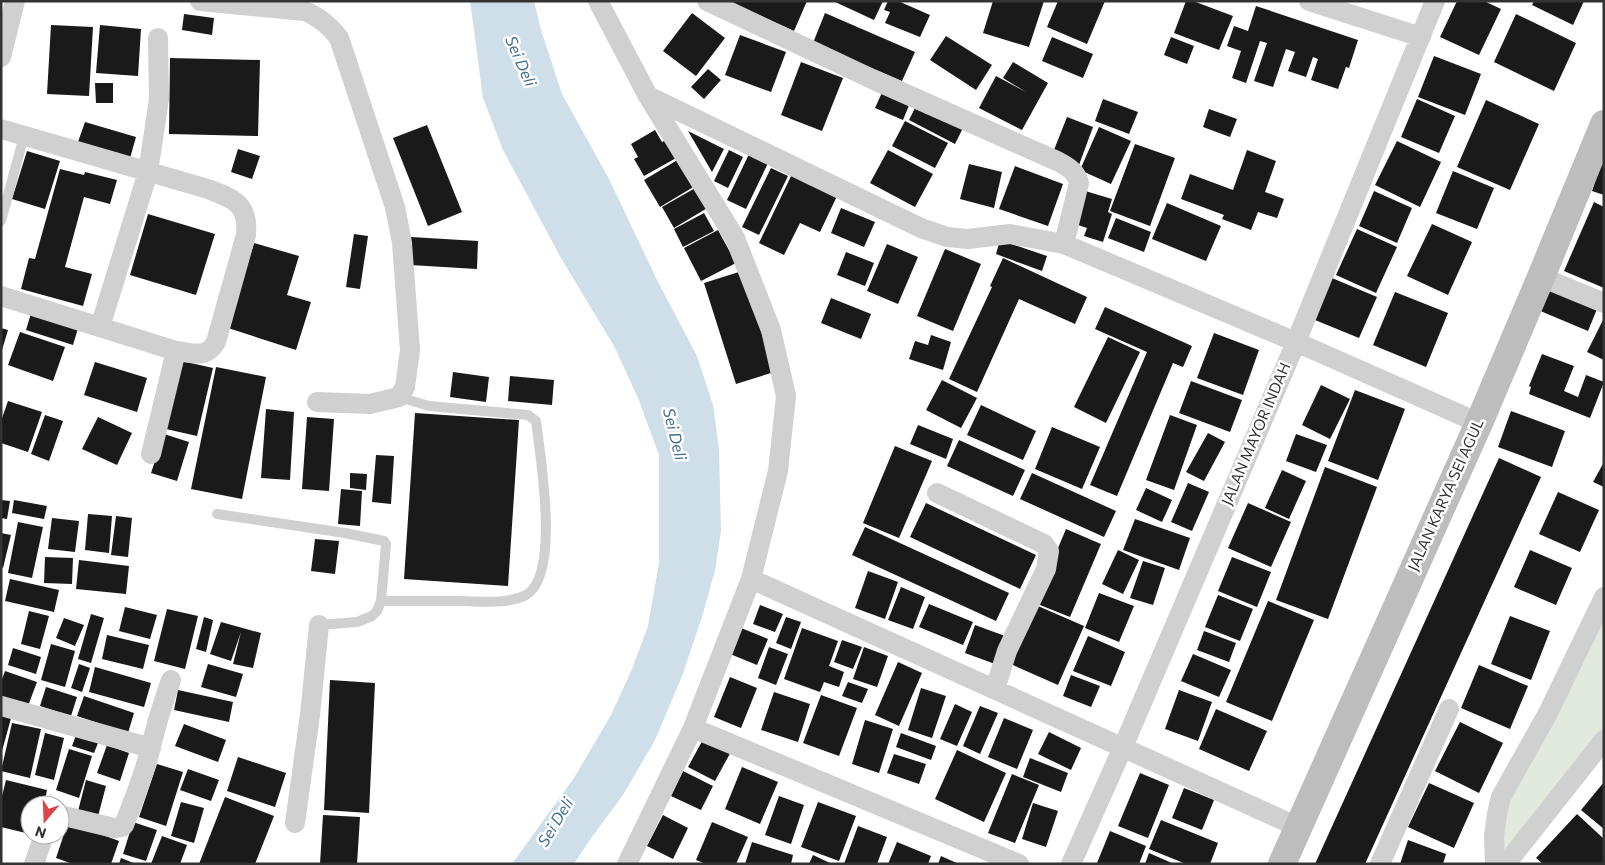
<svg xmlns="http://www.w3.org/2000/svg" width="1605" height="865" viewBox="0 0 1605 865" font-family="Commissioner,sans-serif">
<rect width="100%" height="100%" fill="#fff"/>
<path fill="#e2e9dd" d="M1604 600V736L1504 864 1499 815Z"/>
<path fill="#cedfea" d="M470 1H534L541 30 562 94 609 179 657 280 697 356 713 405 719 449 721 531 715 571 701 620 682 676 655 740 623 795 589 841 574 864H512L574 778 611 715 632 669 648 626 659 563V455L638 398 614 346 561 258 503 150 483 98Z"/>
<path fill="#1a1a1a" d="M728 1H807L794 31Z
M833 1H883L874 20Z
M888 1H898L930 15 920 37 885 23 890 12 884 10Z
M993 1H1044L1029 47 983 33Z
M1058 1H1105L1087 44 1047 27Z
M1186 1H1193L1233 16 1219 50 1174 33Z
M1457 1H1484L1501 9 1479 55 1440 37Z
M1534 1H1584L1573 25 1532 5Z
M1256 6 1358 40 1349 68 1346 67 1338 89 1311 80 1318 59 1313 57 1306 77 1288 71 1295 52 1286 49 1273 87 1254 81 1267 43 1260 41 1246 83 1232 78 1241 51 1227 46 1234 26 1248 31Z
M692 13 725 38 696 76 663 51Z
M825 13 915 52 902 81 813 43Z
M184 14 214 18 212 35 182 30Z
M1516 14 1576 43 1554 91 1494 62Z
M51 25 93 27 89 96 47 94Z
M100 25 141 29 138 76 96 73Z
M740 35 786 52 771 92 725 75Z
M946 36 992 65 976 90 930 60Z
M1052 37 1093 54 1083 78 1042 61Z
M1171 37 1194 46 1187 64 1164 55Z
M1434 56 1481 74 1465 115 1418 97Z
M170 58 260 60 258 136 169 134Z
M801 62 843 78 822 131 781 115Z
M1013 62 1048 83 1022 130 979 108 996 76 1026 92 1003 78Z
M708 69 721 80 704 99 691 87Z
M95 83H113V103H96Z
M885 86 912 98 903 120 875 108Z
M1103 99 1138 112 1129 134 1095 121Z
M1417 99 1455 116 1439 153 1401 137Z
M919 100 965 124 955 144 909 120Z
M1486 100 1539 124 1510 190 1457 167Z
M1209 109 1237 119 1230 137 1203 127Z
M1067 117 1093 127 1079 165 1052 155Z
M905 121 948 143 935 168 892 146Z
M85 122 136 137 130 158 78 142Z
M427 125 462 212 428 226 393 138Z
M1099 127 1131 141 1111 184 1080 170Z
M655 130 662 142 668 139 678 157 644 176 634 159 638 157 631 144Z
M688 131 724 149 712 172Z
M1397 141 1441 162 1420 207 1375 185Z
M1135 144 1175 158 1150 226 1110 211Z
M238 149 260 156 252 179 231 172Z
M729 150 743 157 728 188 714 181Z
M888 150 933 174 915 207 870 183Z
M1247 150 1276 161 1265 192 1284 199 1277 218 1258 212 1251 230 1222 219 1224 215 1181 199 1190 174 1233 190Z
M27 151 60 161 45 209 12 199Z
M750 152 769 161 746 209 727 200Z
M679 159 695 186 660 207 644 180Z
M969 164 1002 172 994 208 960 199Z
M1601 164 1604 165V195L1592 191Z
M1015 166 1063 184 1048 226 999 209Z
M771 168 788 176 759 235 742 227Z
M60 169 84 175 85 172 117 180 110 204 84 197 65 267 92 274 83 306 21 289 29 258 35 259Z
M1453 171 1494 188 1477 229 1436 213Z
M793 172 838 194 820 232 800 223 784 255 759 243Z
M697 187 709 207 674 228 662 207Z
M1082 190 1112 199 1108 212 1112 214 1103 242 1084 236 1087 228 1072 223Z
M1374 191 1412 208 1397 243 1359 226Z
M1594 202 1604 207V288L1564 271Z
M1167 203 1221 226 1206 261 1152 239Z
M841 208 875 222 864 247 831 233Z
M704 213 714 231 683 247 674 229Z
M148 214 215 234 196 295 130 275Z
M1116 218 1151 232 1144 252 1108 238Z
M1432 224 1472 242 1448 295 1407 276Z
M1357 229 1397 247 1376 293 1336 275Z
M718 230 736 263 701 281 684 248Z
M354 234 368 236 360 289 346 287Z
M411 237 478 241 477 269 410 265Z
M1000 240 1047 256 1042 271 996 254Z
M254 243 299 256 287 295 311 302 296 350 228 328Z
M887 244 918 257 898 304 867 291Z
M945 249 981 264 953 331 917 316Z
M846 252 874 263 865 286 837 275Z
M1003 258 1087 297 1075 324 1019 299 977 392 949 379 992 287 990 286Z
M742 271 774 372 736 384 704 283Z
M1332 278 1377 297 1359 338 1315 320Z
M1547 288 1597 309 1588 331 1538 310Z
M1395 292 1448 313 1426 367 1373 345Z
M831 298 871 314 861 339 821 323Z
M1105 307 1192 346 1183 367 1173 363 1117 496 1090 485 1147 352 1095 329Z
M32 310 79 325 73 345 26 330Z
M1604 318V360L1587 352Z
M1 328 8 330 2 350H1Z
M20 332 65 347 53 381 8 365Z
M1214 333 1259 350 1243 395 1197 378Z
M931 335 951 342 943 370 909 359 915 341 928 345Z
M1108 337 1140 352 1106 423 1074 407Z
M1542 354 1574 366 1564 391 1578 397 1586 375 1604 382 1590 418 1529 394 1531 387 1529 386Z
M182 361 213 368 197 436 166 429Z
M95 362 147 378 137 412 84 395Z
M216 367 266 377 242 499 191 489Z
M453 372 489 377 486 402 450 397Z
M510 376 554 380 552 405 508 401Z
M942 380 977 398 961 428 926 410Z
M1191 381 1242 400 1230 432 1179 413Z
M1321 385 1350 399 1330 439 1302 425Z
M1355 390 1405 409 1378 480 1328 461Z
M8 401 42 412 28 452 1 443V421Z
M981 405 1036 431 1023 460 967 435Z
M266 409 294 412 290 480 261 478Z
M1511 411 1565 431 1552 467 1498 447Z
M415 413 519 420 508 586 404 579Z
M45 415 63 421 49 461 31 454Z
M1170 415 1197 425 1174 490 1146 480Z
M98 417 132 433 117 465 82 449Z
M307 417 334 419 329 491 302 489Z
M918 425 953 439 946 459 910 444Z
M1052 427 1100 447 1082 489 1035 469Z
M1208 433 1225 442 1204 481 1186 472Z
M164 434 189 442 177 481 151 473Z
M1296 434 1327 445 1316 472 1286 461Z
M959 440 1025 470 1013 496 947 466Z
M895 446 932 461 899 538 863 523Z
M376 455 394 456 391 504 372 502Z
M1499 458 1541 477 1365 864H1315Z
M1604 462V487L1593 482Z
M1325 467 1377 487 1328 619 1276 600Z
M1282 470 1306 481 1289 519 1265 508Z
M350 473 367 474 366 490 350 488Z
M1032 473 1116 511 1104 537 1020 499Z
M1188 483 1209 492 1192 531 1171 522Z
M1146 488 1172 500 1162 522 1136 510Z
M341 489 362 491 360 526 338 524Z
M1558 492 1599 510 1580 552 1539 534Z
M1 500 10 501 7 519 1 518Z
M14 500 47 506 44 519 12 513Z
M926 503 1036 555 1020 589 910 537Z
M1248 503 1291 522 1271 567 1228 548Z
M88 514 112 516 109 553 85 550Z
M116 516 132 518 128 557 111 555Z
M52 518 79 521 75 552 48 549Z
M1135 519 1190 538 1179 570 1123 550Z
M18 522 43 527 32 578 8 573Z
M865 527 1009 593 996 621 852 555Z
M1066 529 1101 544 1070 617 1035 603Z
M1 533 11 535 3 568 1 567Z
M315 539 339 541 335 574 311 571Z
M1118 550 1139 560 1123 594 1102 584Z
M1530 550 1572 568 1556 605 1514 587Z
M45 557 73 558 72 584 44 583Z
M1232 557 1271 572 1257 607 1218 591Z
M79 560 129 566 126 594 76 589Z
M1143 561 1165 568 1153 605 1130 598Z
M868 571 898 582 885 619 855 608Z
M10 579 59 590 54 612 5 601Z
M901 587 925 597 913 629 888 620Z
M1099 593 1134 606 1119 642 1085 628Z
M1218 595 1253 609 1240 641 1205 627Z
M1268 601 1314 620 1272 721 1226 702Z
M1031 603 1084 626 1058 685 1006 662Z
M929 604 973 622 963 645 919 627Z
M760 605 783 614 775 632 753 624Z
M125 607 157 615 150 639 119 631Z
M167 609 198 616 185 669 154 661Z
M29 611 49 616 40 649 21 644Z
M91 614 104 618 91 663 78 659Z
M1510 616 1550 631 1531 680 1491 664Z
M204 617 213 620 206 652 196 649Z
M786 617 801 622 791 649 776 643Z
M64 618 84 625 75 646 56 638Z
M221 622 261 633 253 668 233 664 241 632 231 661 210 654Z
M975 625 1005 636 995 664 965 653Z
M741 628 768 639 757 665 730 654Z
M802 628 838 641 829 666 844 672 839 687 824 682 820 692 784 679Z
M1204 631 1236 643 1229 662 1197 650Z
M107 635 149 645 143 669 102 659Z
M1088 636 1125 652 1111 686 1073 671Z
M842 640 862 647 853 669 834 662Z
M51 644 75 651 65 687 41 680Z
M769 647 788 654 776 685 758 678Z
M864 647 888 656 877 687 853 679Z
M13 648 41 657 36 674 8 665Z
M1193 654 1231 670 1219 697 1181 681Z
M898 662 922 673 899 726 875 715Z
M79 664 90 668 82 692 71 688Z
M208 664 243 674 236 697 201 687Z
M1479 665 1528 686 1510 729 1461 708Z
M95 667 151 683 144 707 89 692Z
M5 671 37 682 28 706 1 696V682Z
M1071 675 1100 686 1091 707 1063 696Z
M730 677 757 688 741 728 714 717Z
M330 680 375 683 369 813 324 810Z
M848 682 868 689 862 703 842 696Z
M46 687 77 697 71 716 40 706Z
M921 688 946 696 932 738 908 730Z
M178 690 233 702 229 722 174 710Z
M1179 690 1212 702 1198 741 1165 729Z
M774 692 810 704 798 742 761 730Z
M821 695 857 708 839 756 803 743Z
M84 696 134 713 128 733 77 716Z
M955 704 972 712 957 746 940 739Z
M980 706 998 713 980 754 963 746Z
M1 708 13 711 2 751H1Z
M1216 709 1267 731 1249 771 1199 749Z
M1004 718 1033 730 1017 769 988 757Z
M865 720 893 729 879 773 852 764Z
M1460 722 1503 743 1479 793 1435 771Z
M12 723 41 729 30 778 1 771Z
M184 724 226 740 218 762 175 746Z
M78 730 100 738 94 753 72 746Z
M1049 732 1081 748 1071 770 1038 754Z
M45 733 64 738 54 780 35 775Z
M901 733 936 746 931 760 896 747Z
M706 734 733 748 715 781 688 767Z
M107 745 129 753 120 781 97 773Z
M69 749 92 756 79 798 56 790Z
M957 750 1006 773 984 822 935 799Z
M894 754 926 764 919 784 887 773Z
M238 757 286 773 275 807 227 791Z
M1030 758 1068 773 1061 792 1023 777Z
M157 764 183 772 166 826 139 817Z
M742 767 778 782 760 824 725 809Z
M188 769 219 780 211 801 180 790Z
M683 771 713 786 701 810 671 796Z
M1140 773 1169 785 1148 838 1118 826Z
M1012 774 1039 785 1015 843 988 833Z
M6 780 47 790 44 805H30V834L1 827V800Z
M86 780 106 786 97 820 77 815Z
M1604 782V829L1581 810Z
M1429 783 1474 803 1454 848 1408 827Z
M1184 788 1214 800 1202 830 1172 818Z
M779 796 804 805 791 844 765 835Z
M225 797 274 816 255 864H199Z
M181 802 204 808 194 843 171 836Z
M818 802 856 816 839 861 801 847Z
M1033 803 1058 811 1046 847 1022 839Z
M1577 814 1604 839V864H1543L1536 858Z
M323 815 360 817 357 864H320Z
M663 815 688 828 673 859 647 846Z
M1161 820 1218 843 1210 864H1186L1149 849Z
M68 822 119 841 111 864H73L56 858Z
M133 822 157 830 146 861 123 854Z
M712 822 748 837 736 864H706L696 860Z
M858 826 887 837 877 864H844Z
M1110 831 1146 846 1139 864 1097 863Z
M162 836 187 845 180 864H151Z
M1408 840 1446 854 1443 864H1400Z
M752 842 793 855 791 864H745Z
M897 842 931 856 928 864H888Z
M1149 853 1174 864H1145Z
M813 855 832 864H809Z
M941 856 959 864H938Z
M121 858 136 864H119Z"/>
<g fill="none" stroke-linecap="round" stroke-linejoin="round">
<path stroke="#d0d0d0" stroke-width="10" d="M1 221 24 136
M217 514 345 533 384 541 386 544 381 601 377 611 372 616 357 622 319 625
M381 601C407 601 432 601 458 601 480 601 506 605 526 595 561 575 540 456 536 421L528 415 429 406 399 397"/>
<path stroke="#d0d0d0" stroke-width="20" d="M200 1 305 11C320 18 329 25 339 38L395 207 402 243 410 350 405 387 399 397 370 404 317 402
M598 1 648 96 735 238 771 330 786 396 778 471 751 579 693 728 627 864
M707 1 872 79 1057 161C1068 167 1076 171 1079 183L1064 244
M1309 1 1421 37
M1 57 15 1
M648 96 921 228 947 237 968 239 1010 234 1064 244 1296 342 1479 423
M1 129 208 189C234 199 249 204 246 235L216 342C206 359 194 353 176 351
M1541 277 1604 303
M1 296 176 351 151 454
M100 327 148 172 159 99 158 38
M937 493 1044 544 1049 551 1046 569 1007 651 995 689
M751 579 1298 827
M1 706 151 748
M693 728 1019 864
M60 815 114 828 122 827 124 825C134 800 144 774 151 747 156 724 163 703 171 680
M295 823 310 715 319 625
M34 864 44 835
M1071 864 1123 747 1296 342 1435 1
M1380 864 1449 709
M1495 864 1494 836 1497 814 1501 797 1548 713 1604 597
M1506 864 1604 740"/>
<path stroke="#bdbdbd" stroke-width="28" d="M1282 864 1479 423 1541 277 1604 124"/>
</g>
<g text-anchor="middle" stroke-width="5" stroke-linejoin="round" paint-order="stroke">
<g font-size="15" fill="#333" stroke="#fff">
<text transform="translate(1256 434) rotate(-67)" y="5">JALAN MAYOR INDAH</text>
<text transform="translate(1446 495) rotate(-66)" y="5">JALAN KARYA SEI AGUL</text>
</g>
<g font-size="16" font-style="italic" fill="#447191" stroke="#fff">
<text transform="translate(521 61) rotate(66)" y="6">Sei Deli</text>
<text transform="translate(675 434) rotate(76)" y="6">Sei Deli</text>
<text transform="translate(555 822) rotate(-59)" y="6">Sei Deli</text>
</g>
</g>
<rect width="1605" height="865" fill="none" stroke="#333333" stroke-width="5"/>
<g transform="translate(45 820) rotate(199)"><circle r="24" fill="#ffffff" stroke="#adadad"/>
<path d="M0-4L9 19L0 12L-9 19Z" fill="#db444a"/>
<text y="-8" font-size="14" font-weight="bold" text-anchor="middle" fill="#333333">N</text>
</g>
</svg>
